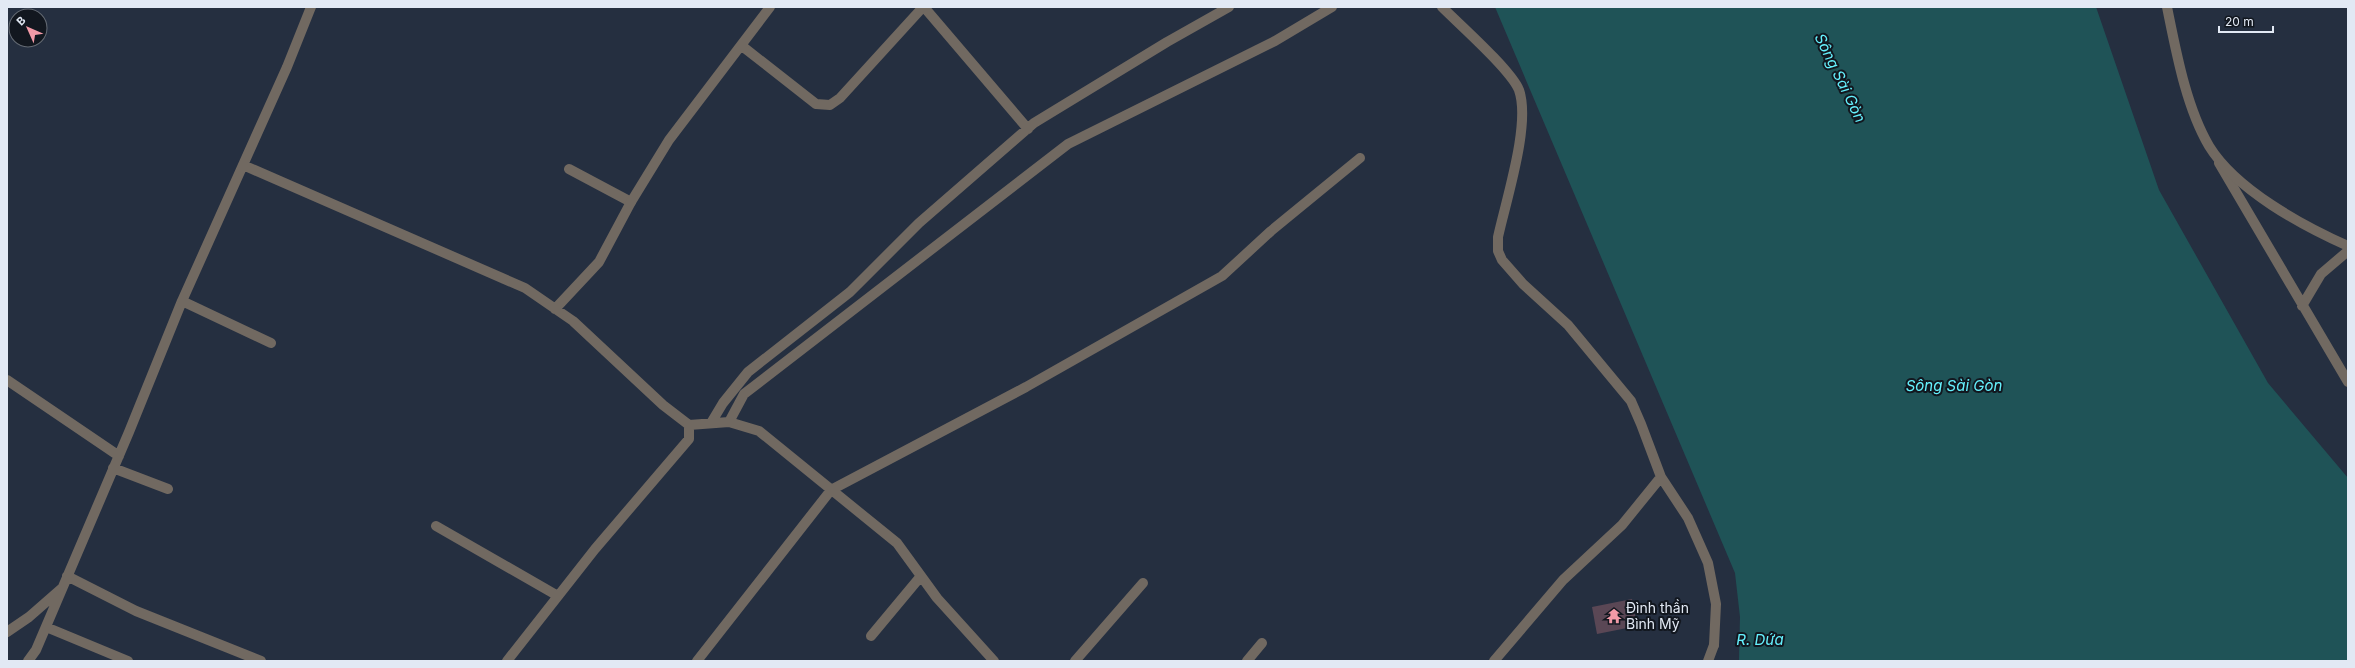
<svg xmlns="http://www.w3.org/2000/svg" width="2355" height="668" viewBox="0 0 2355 668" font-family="Inter,sans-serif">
<rect width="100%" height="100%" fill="#252f40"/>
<path fill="#1f5357" d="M1495 7H2096L2159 190 2268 383 2348 478V661H1739L1740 617 1735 573Z"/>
<path fill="#5a4755" d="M1632 599 1637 626 1597 634 1592 607Z"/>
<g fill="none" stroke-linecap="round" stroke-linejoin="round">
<path stroke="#716961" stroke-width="10" d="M569 169 631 202
M1708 661 1714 645"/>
<path stroke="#716961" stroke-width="10" d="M924 7 1028 129
M1442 7C1459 24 1511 70 1519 90 1531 124 1506 200 1498 237V251L1502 260 1523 284 1568 325 1631 401 1641 424 1661 477 1688 518 1708 563 1716 604 1714 645
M742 46 816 104 830 105 840 98 923 7
M2219 163 2348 382
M243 165 525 288 573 321 663 405 689 425V439L595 549 507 661
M182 301 271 343
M2302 306 2321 274 2348 251
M555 309 599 262 631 202 669 140 770 7
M7 380 119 456
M729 422 744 394 1068 144 1275 41 1332 7
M711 423 723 403 748 372 850 292 919 223 1034 123 1167 42 1229 7
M689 425 729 422 759 431 897 543 937 598 994 661
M113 468 168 489
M436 526 558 596
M67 576 136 611 261 661
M46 627 128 661
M7 632 29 617 61 589
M871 636 921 576
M28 661 36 650 129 432 182 301 287 67 311 7
M697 661 831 490 1026 387 1222 276 1271 231 1360 158
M1075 661 1143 583
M1247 661 1262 643
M1494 661 1563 580 1622 525 1661 477"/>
<path stroke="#716961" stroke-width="10" d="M2167 7C2176 51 2186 107 2209 146 2236 190 2303 226 2348 246"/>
</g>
<defs>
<g id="temple-bare" transform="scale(1.2)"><path d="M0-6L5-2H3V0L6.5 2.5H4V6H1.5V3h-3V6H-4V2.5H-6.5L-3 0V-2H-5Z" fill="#f39aa7" stroke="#12171f" stroke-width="2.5" paint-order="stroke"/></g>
</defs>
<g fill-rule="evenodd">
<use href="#temple-bare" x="1614" y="616"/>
</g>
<g text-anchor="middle" stroke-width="4" stroke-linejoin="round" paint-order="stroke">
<g font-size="14" fill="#e2e9f4" stroke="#12171f" text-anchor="start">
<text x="1626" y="613">Đình thần<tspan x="1626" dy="16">Bình Mỹ</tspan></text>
</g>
<g font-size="15" font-style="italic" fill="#65f1fd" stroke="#12171f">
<text transform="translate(1840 78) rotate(64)" y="5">Sông Sài Gòn</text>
<text x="1954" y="391">Sông Sài Gòn</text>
<text x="1760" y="645">R. Dứa</text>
</g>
</g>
<rect width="2355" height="668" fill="none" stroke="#e2e9f4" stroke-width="16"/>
<g transform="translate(28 28) rotate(315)"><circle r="19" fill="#12171f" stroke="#656b74"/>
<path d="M0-3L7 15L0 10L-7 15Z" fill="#f39aa7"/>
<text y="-6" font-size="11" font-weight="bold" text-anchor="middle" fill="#e2e9f4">B</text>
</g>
<path d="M2219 26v6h54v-6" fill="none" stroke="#e2e9f4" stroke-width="2"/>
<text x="2225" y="26" font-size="12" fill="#e2e9f4" stroke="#12171f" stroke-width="3" paint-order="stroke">20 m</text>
</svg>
